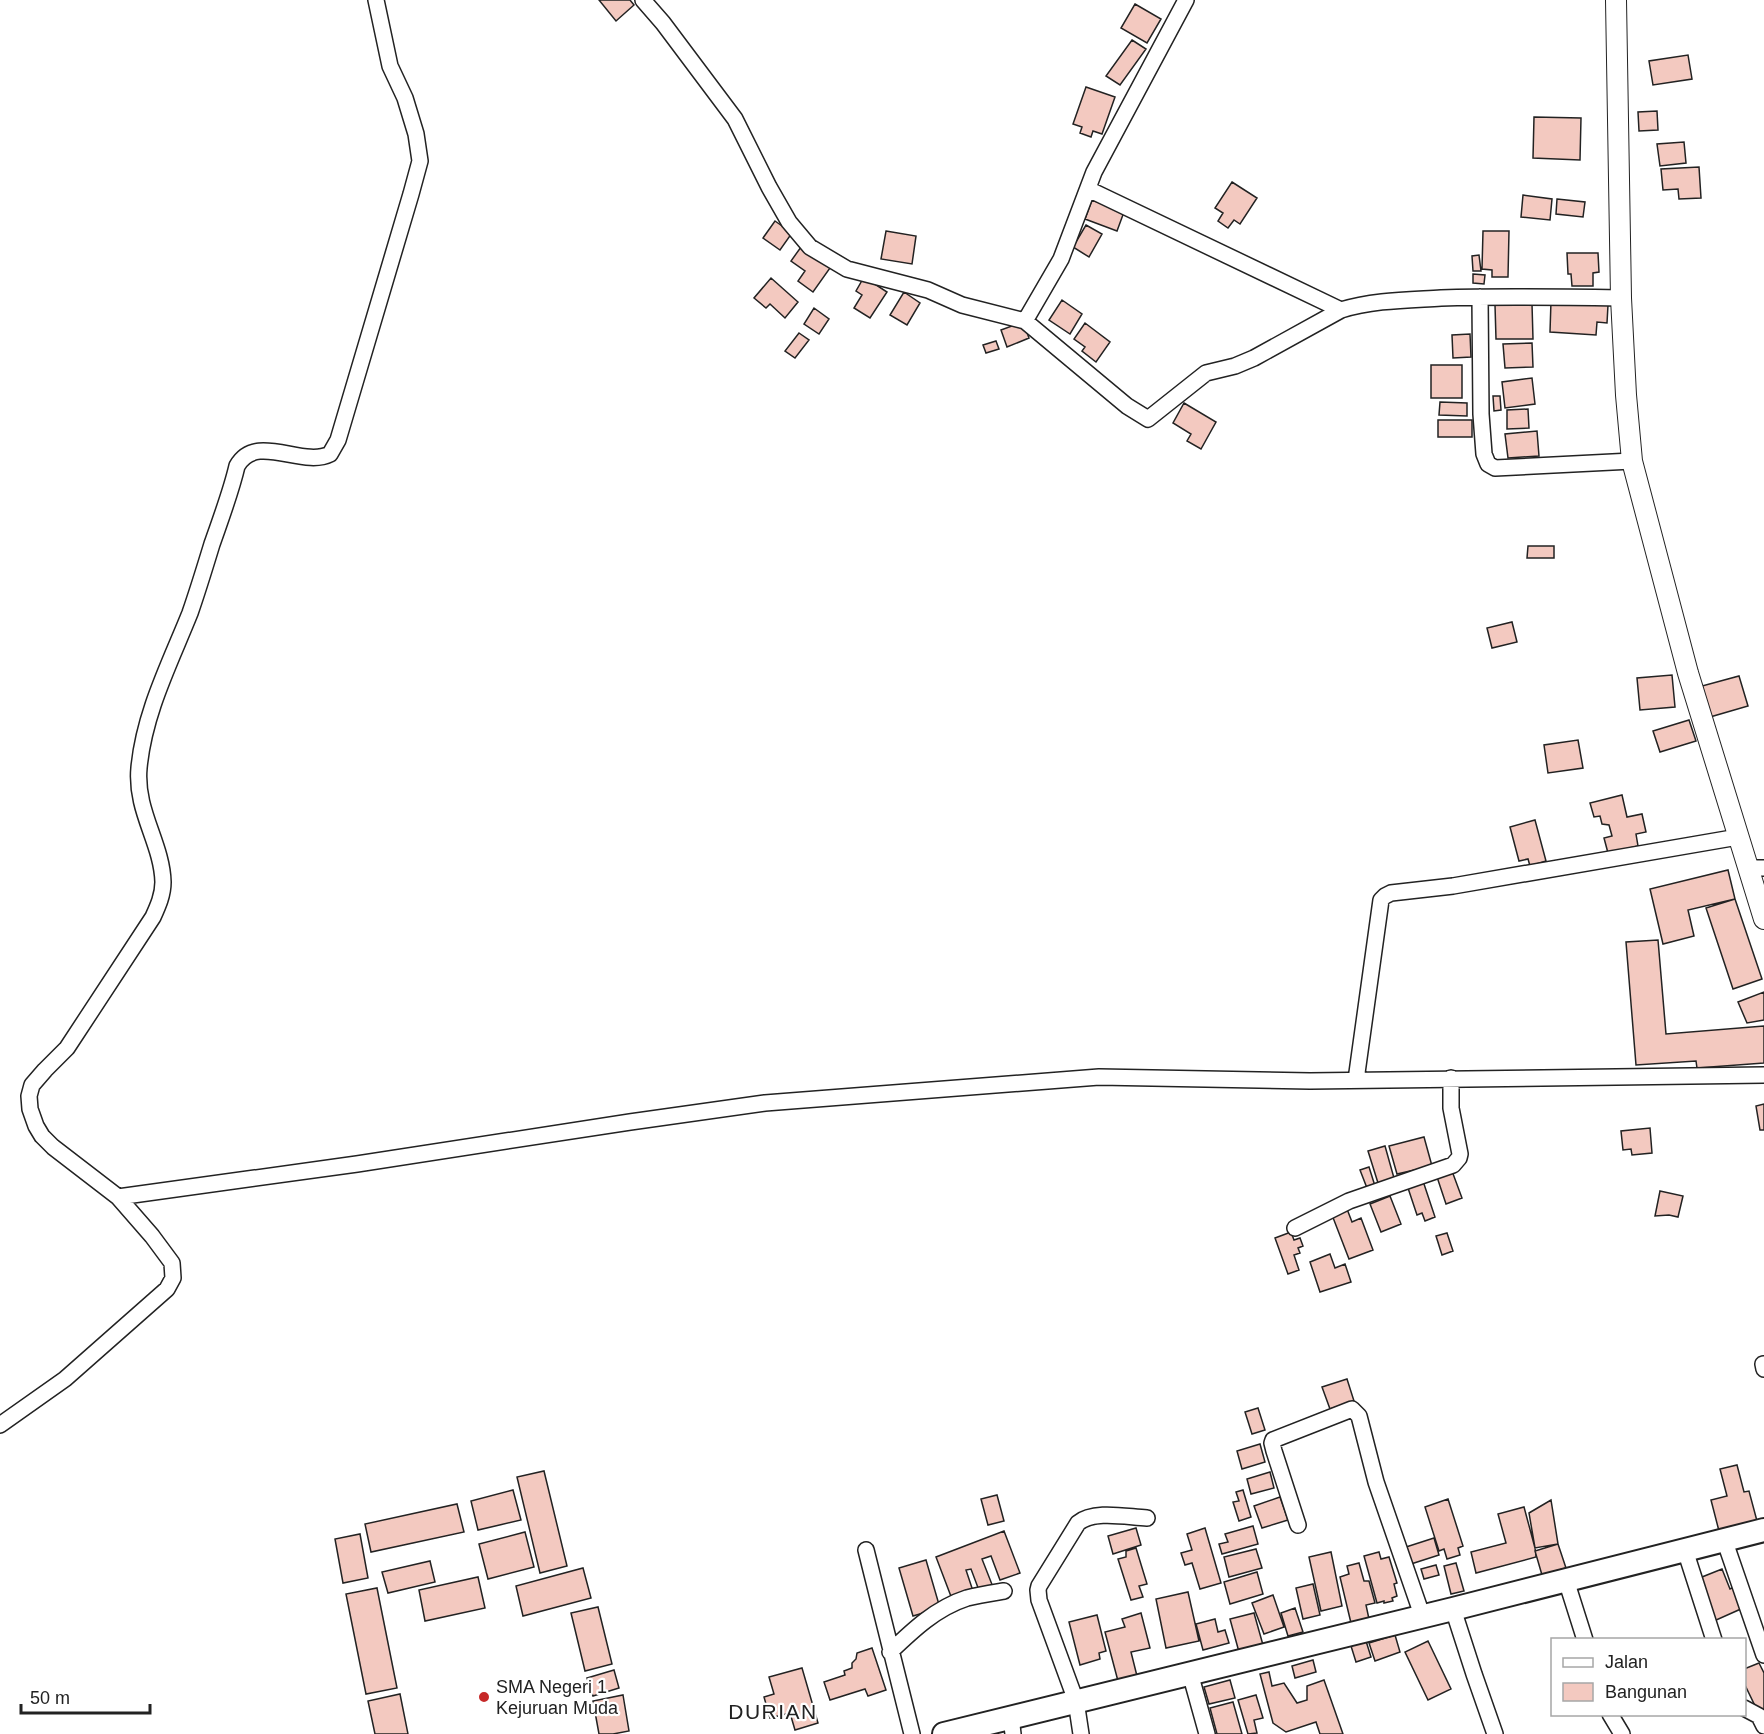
<svg xmlns="http://www.w3.org/2000/svg" width="1764" height="1734" viewBox="0 0 1764 1734" font-family="Arial,sans-serif">
<rect width="100%" height="100%" fill="#fff"/>
<path fill="#f3c9c0" stroke="#222" stroke-width="1.5" d="M599 0H630L634 5 616 21Z
M1135 4 1161 19 1147 43 1121 28Z
M1132 40 1146 49 1120 85 1106 76Z
M1688 55 1692 79 1653 85 1649 61Z
M1086 87 1115 97 1102 134 1093 131 1091 137 1080 133 1082 127 1073 124Z
M1657 111 1658 130 1639 131 1638 112Z
M1534 117 1581 118 1580 160 1533 158Z
M1684 142 1686 163 1660 166 1657 144Z
M1699 167 1701 198 1679 199 1678 189 1663 190 1661 169Z
M1232 182 1257 198 1240 224 1234 220 1228 228 1218 221 1223 213 1215 208Z
M1523 195 1552 199 1550 220 1521 217Z
M1557 199 1585 202 1583 217 1556 214Z
M1092 200 1124 212 1117 231 1085 219Z
M775 221 792 233 780 250 763 238Z
M1086 225 1102 234 1089 257 1073 247Z
M886 231 916 236 912 264 881 259Z
M1483 231H1509L1508 277H1492V270L1482 269Z
M801 247 830 268 813 292 798 281 805 271 791 261Z
M1567 253H1598L1599 272 1593 273V286H1572L1571 274H1568Z
M1479 255 1481 271H1473L1472 256Z
M1473 274 1485 275 1484 284 1473 283Z
M864 277 887 292 870 318 854 308 862 295 856 291Z
M771 278 798 302 785 318 770 304 766 308 754 298Z
M904 292 920 303 907 325 890 315Z
M1062 300 1082 314 1070 334 1049 320Z
M1551 301 1608 305 1607 323 1597 322 1596 335 1550 332Z
M1532 304 1533 339H1496L1495 305Z
M814 308 829 319 819 334 804 324Z
M1023 322 1029 338 1007 347 1001 330Z
M1085 323 1110 342 1096 362 1082 351 1085 347 1074 339Z
M799 333 809 340 795 358 785 351Z
M1470 334 1471 357 1453 358 1452 335Z
M996 341 999 349 986 353 983 345Z
M1532 343 1533 367 1505 368 1503 344Z
M1431 365H1462V398H1431Z
M1532 378 1535 404 1505 408 1502 382Z
M1493 396H1500L1501 410 1494 411Z
M1440 402 1467 403V416L1439 415Z
M1184 403 1216 422 1201 449 1187 441 1191 434 1173 423Z
M1528 409 1529 428 1507 429V410Z
M1438 420H1472V437H1438Z
M1537 431 1539 456 1508 458 1505 434Z
M1528 546H1554V558H1527Z
M1512 622 1517 642 1492 648 1487 628Z
M1672 675 1675 707 1640 710 1637 678Z
M1739 676 1748 706 1710 717 1702 686Z
M1689 720 1696 741 1660 752 1653 731Z
M1578 740 1583 768 1548 773 1544 745Z
M1622 795 1627 817 1642 814 1646 832 1636 834 1638 846 1608 853 1604 838 1612 836 1609 825 1602 824 1600 816 1594 817 1590 803Z
M1535 820 1546 861 1530 866 1528 859 1519 861 1510 827Z
M1728 870 1735 899 1688 910 1694 936 1663 944 1650 889Z
M1735 899 1762 979 1733 989 1706 908Z
M1658 940 1666 1034 1764 1026V1063L1697 1068 1696 1061 1636 1065 1626 942Z
M1764 992V1020L1747 1023 1738 1002Z
M1764 1104V1130H1760L1756 1106Z
M1650 1128 1652 1153 1632 1155 1631 1149 1623 1150 1621 1131Z
M1424 1137 1432 1166 1397 1174 1389 1146Z
M1385 1146 1394 1178 1378 1183 1368 1151Z
M1369 1167 1375 1186 1367 1188 1360 1170Z
M1452 1171 1462 1198 1446 1204 1437 1177Z
M1423 1181 1435 1217 1425 1221 1422 1213 1417 1215 1407 1185Z
M1660 1191 1683 1196 1678 1217 1669 1215 1655 1216Z
M1390 1196 1401 1224 1381 1232 1370 1204Z
M1347 1209 1352 1222 1361 1218 1373 1250 1349 1259 1332 1215Z
M1291 1232 1294 1240 1300 1238 1303 1246 1298 1248 1300 1253 1294 1255 1299 1270 1288 1274 1275 1238Z
M1447 1233 1453 1251 1442 1255 1436 1236Z
M1330 1254 1335 1268 1345 1264 1351 1282 1320 1292 1310 1262Z
M1347 1379 1354 1401 1330 1409 1322 1387Z
M1258 1408 1265 1430 1252 1434 1245 1412Z
M1260 1444 1265 1462 1242 1469 1237 1451Z
M1737 1465 1744 1492 1749 1491 1757 1521 1719 1531 1711 1500 1727 1496 1720 1469Z
M544 1471 567 1566 540 1573 517 1477Z
M1270 1472 1274 1488 1251 1494 1247 1479Z
M513 1490 521 1520 478 1530 471 1501Z
M1243 1490 1251 1517 1239 1521 1233 1502 1239 1501 1236 1492Z
M997 1495 1004 1521 988 1525 981 1499Z
M1280 1497 1288 1520 1262 1528 1254 1506Z
M1448 1499 1463 1546 1458 1548 1460 1555 1447 1559 1444 1549 1439 1551 1425 1507Z
M1551 1500 1558 1544 1535 1548 1529 1513Z
M457 1504 464 1532 371 1552 365 1524Z
M1524 1507 1535 1548 1536 1557 1476 1573 1471 1552 1506 1543 1498 1514Z
M1253 1526 1258 1544 1222 1554 1219 1544 1228 1542 1225 1534Z
M1136 1528 1141 1545 1113 1554 1108 1536Z
M1205 1528 1221 1583 1200 1589 1192 1563 1185 1565 1181 1553 1192 1550 1187 1534Z
M1004 1531 1020 1573 1000 1580 991 1556 982 1559 993 1587 980 1593 971 1569 966 1570 973 1591 952 1599 936 1557Z
M525 1532 534 1567 488 1579 479 1544Z
M360 1534 368 1578 343 1583 335 1539Z
M1434 1538 1439 1555 1411 1564 1406 1547Z
M1558 1544 1566 1568 1542 1575 1535 1551Z
M1136 1548 1147 1584 1139 1586 1143 1597 1131 1600 1118 1559 1126 1557V1551Z
M1256 1549 1262 1568 1229 1577 1224 1557Z
M1331 1552 1342 1606 1321 1611 1309 1557Z
M1379 1552 1381 1559 1389 1557 1397 1583 1394 1584 1397 1596 1392 1598 1393 1601 1384 1603V1601L1377 1603 1364 1556Z
M926 1560 940 1608 913 1616 899 1568Z
M430 1561 435 1582 388 1593 382 1572Z
M1359 1563 1364 1581H1369L1375 1603 1366 1605 1369 1619 1351 1623 1340 1577 1349 1574 1347 1566Z
M1456 1563 1464 1591 1451 1594 1444 1566Z
M1436 1565 1439 1575 1424 1579 1421 1569Z
M583 1568 591 1598 523 1616 516 1586Z
M1722 1569 1730 1589 1734 1587 1743 1608 1714 1621 1697 1579Z
M1257 1572 1263 1594 1230 1604 1224 1582Z
M478 1577 485 1608 425 1621 419 1590Z
M1313 1584 1320 1615 1303 1619 1296 1588Z
M377 1588 397 1688 366 1694 346 1594Z
M1188 1592 1199 1641 1166 1648 1156 1599Z
M1273 1595 1284 1627 1264 1634 1252 1603Z
M598 1607 612 1664 585 1671 571 1613Z
M1295 1608 1303 1632 1288 1636 1281 1613Z
M1141 1613 1150 1648 1131 1652 1137 1676 1118 1681 1105 1632 1125 1627 1122 1619Z
M1254 1613 1263 1645 1239 1652 1230 1619Z
M1097 1615 1106 1651 1099 1653 1100 1659 1080 1665 1069 1622Z
M1215 1619 1218 1632 1225 1630 1229 1643 1203 1650 1196 1624Z
M1395 1635 1400 1652 1375 1661 1369 1643Z
M1366 1641 1371 1657 1356 1662 1351 1646Z
M1428 1641 1451 1689 1428 1700 1405 1652Z
M872 1648 886 1690 868 1696 865 1689 830 1700 824 1682 845 1675 844 1671 852 1668V1663L856 1659 857 1653Z
M1313 1660 1316 1672 1295 1678 1292 1666Z
M1759 1663 1764 1673V1712L1759 1714 1744 1683V1669Z
M802 1668 818 1723 795 1730 790 1713 770 1718 764 1697 774 1694 769 1677Z
M614 1670 619 1688 593 1696 587 1678Z
M1269 1672 1272 1686 1284 1683 1297 1703 1307 1700V1686L1324 1680 1343 1734H1320L1316 1722 1286 1732 1273 1723 1260 1674Z
M1230 1680 1235 1698 1209 1704 1204 1687Z
M400 1694 408 1734H375L368 1701Z
M623 1695 629 1731 613 1734H599L593 1701Z
M1256 1695 1263 1718 1254 1720 1257 1733 1248 1734 1238 1700Z
M1233 1702 1242 1734H1217L1210 1708Z"/>
<g fill="none" stroke-linecap="round" stroke-linejoin="round">
<g stroke="#222" stroke-width="18">
<path id="minor" d="M643 0 663 23 735 119 769 187 789 222 810 247 847 269 928 290 962 305 1025 321 1061 259 1094 172 1186 0
M1088 189 1341 310
M1480 297 1481 414 1484 454 1488 464 1495 468 1632 461
M1025 321 1127 406 1148 419 1206 373 1235 366 1254 358 1341 310C1373 300 1408 300 1441 298 1501 296 1561 297 1621 298
M1749 868H1764
M1356 1080 1381 900 1385 896 1391 893 1453 886 1738 837
M118 1197 357 1164 630 1122 765 1103 1099 1077 1310 1081 1764 1075
M1295 1228 1349 1201 1453 1165 1459 1158 1460 1154 1451 1108V1078
M1763 1364 1764 1369
M0 1425 65 1379 167 1289 173 1278 172 1263 152 1236 118 1197 53 1147 42 1136 36 1126 30 1109 29 1096 32 1085 45 1070 67 1048 153 917C158 906 163 895 163 882 162 843 135 811 139 768 144 713 170 663 190 613 198 590 205 567 212 544 221 518 231 492 237 466 256 432 302 468 330 454L338 440 411 194 420 161 416 134 405 98 390 66 376 0
M1298 1525 1274 1451 1272 1443 1273 1440 1352 1409 1359 1416 1376 1482 1422 1615
M1724 1539 1764 1655
M866 1550 912 1734
M1685 1550 1714 1640
M1566 1580 1585 1640
M1453 1609 1474 1674 1495 1734
M890 1652C913 1630 936 1608 967 1598 979 1595 992 1593 1004 1591
M1190 1673 1207 1734
M1744 1708 1759 1716 1764 1726
M1610 1714 1622 1734
M1011 1717 1013 1734
M1081 1734 1076 1701 1039 1600 1038 1590 1039 1586 1078 1523C1094 1510 1126 1517 1147 1518"/>
</g>
<g stroke="#222" stroke-width="22">
<path id="tertiary" d="M1616 0 1621 298 1626 395 1632 461 1688 673 1764 919"/>
</g>
<g stroke="#222" stroke-width="26">
<path id="secondary" d="M944 1734 1453 1609 1764 1530"/>
</g>
<use href="#minor" stroke="#fff" stroke-width="15"/>
<use href="#tertiary" stroke="#fff" stroke-width="20"/>
<use href="#secondary" stroke="#fff" stroke-width="22"/>
</g>
<circle fill="#c62828" stroke="#fff" stroke-width="2" cx="484" cy="1697" r="6"/>
<g text-anchor="middle" stroke-width="4.5" stroke-linejoin="round" paint-order="stroke">
<g font-size="18" fill="#222" stroke="#fff" text-anchor="start">
<text x="496" y="1693">SMA Negeri 1<tspan x="496" dy="21">Kejuruan Muda</tspan></text>
</g>
<g font-size="21" letter-spacing="1.5" fill="#222" stroke="#fff">
<text x="773" y="1719">DURIAN</text>
</g>
</g>
<rect x="1551" y="1638" width="195" height="78" fill="#ffffff" stroke="#a7a7a7" stroke-width="1.5"/>
<rect x="1563" y="1658" width="30" height="9" fill="#ffffff" stroke="#a7a7a7" stroke-width="1.5"/>
<text x="1605" y="1668" font-size="18" fill="#222222">Jalan</text>
<rect x="1563" y="1683" width="30" height="18" fill="#f3c9c0" stroke="#a7a7a7" stroke-width="1.5"/>
<text x="1605" y="1698" font-size="18" fill="#222222">Bangunan</text>
<path d="M21 1704v9h129v-9" fill="none" stroke="#222222" stroke-width="3"/>
<text x="30" y="1704" font-size="18" fill="#222222" stroke="#ffffff" stroke-width="4.5" paint-order="stroke">50 m</text>
</svg>
